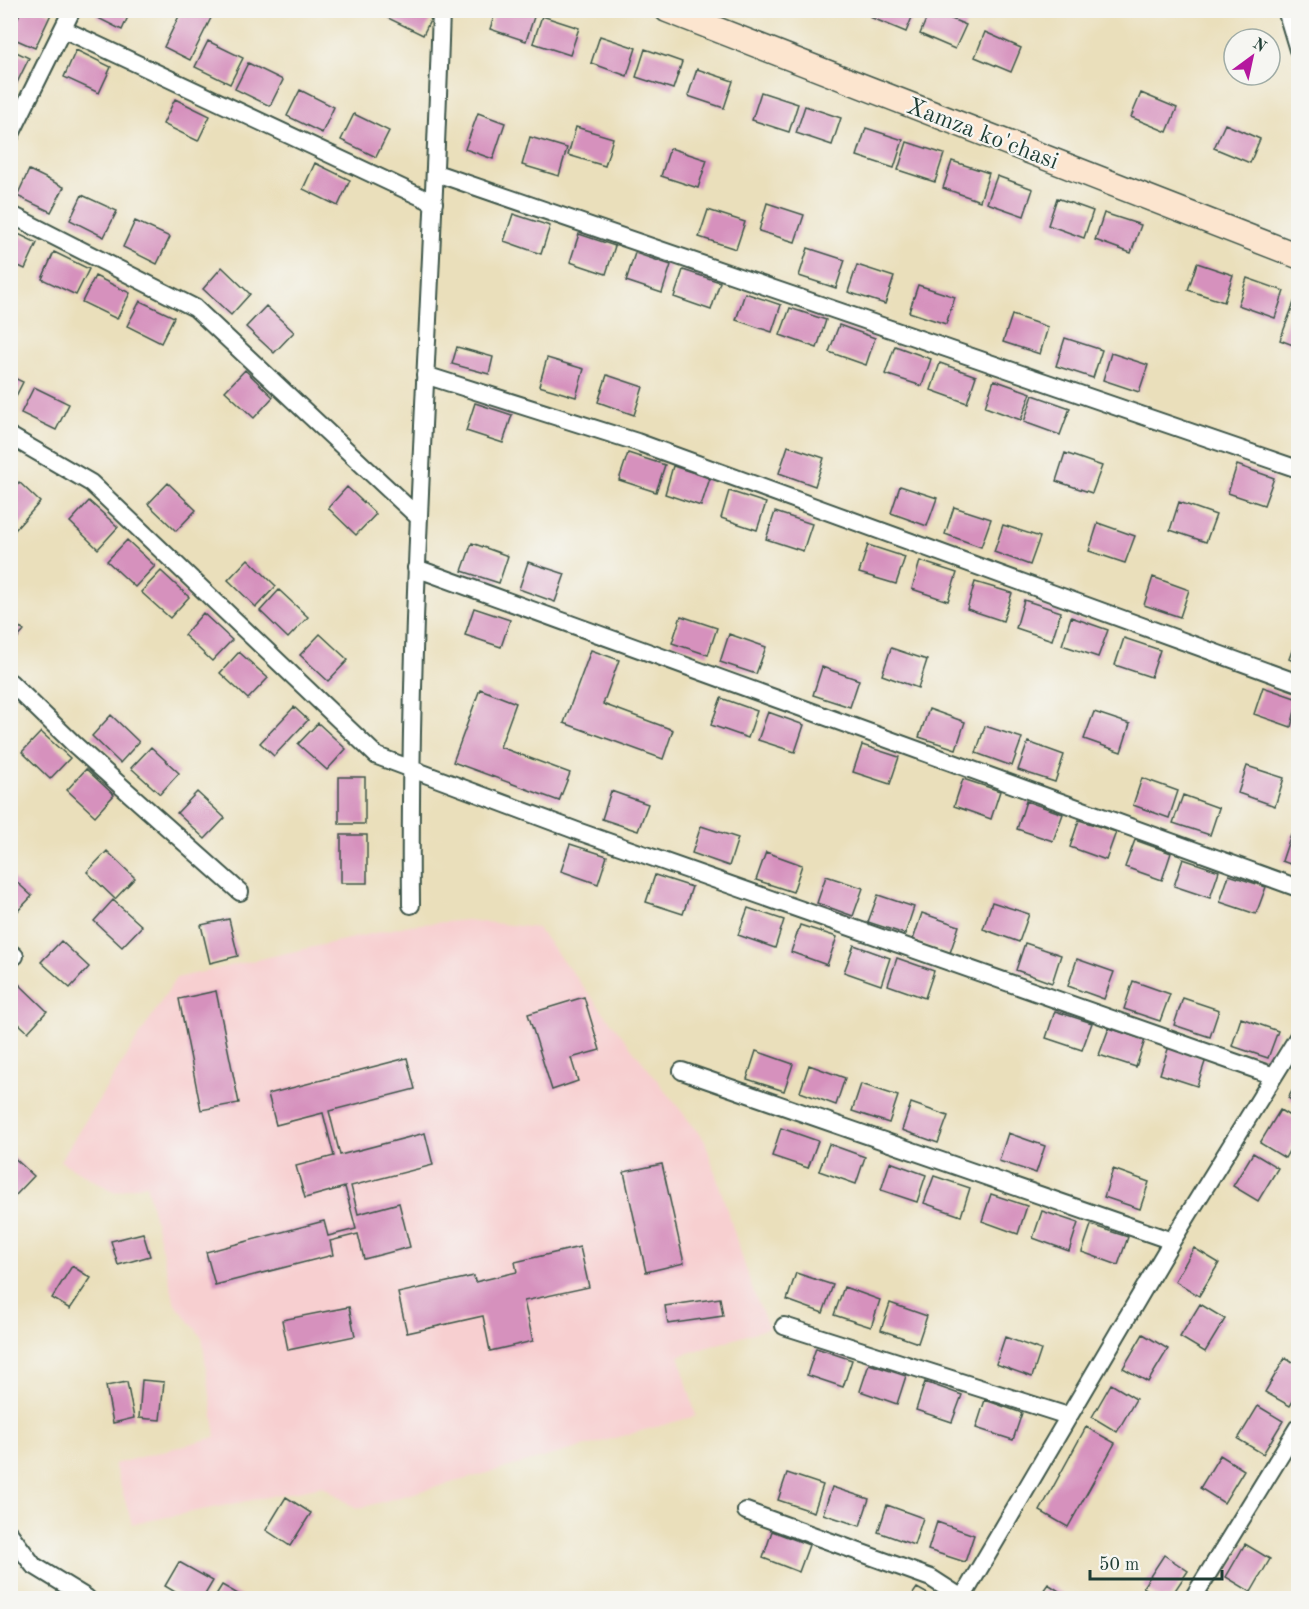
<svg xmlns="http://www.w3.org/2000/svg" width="1309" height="1609" viewBox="0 0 1309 1609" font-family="'Old Standard TT',serif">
<rect width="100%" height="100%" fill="#f6f6f2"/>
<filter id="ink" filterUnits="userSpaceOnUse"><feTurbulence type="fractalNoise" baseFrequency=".0167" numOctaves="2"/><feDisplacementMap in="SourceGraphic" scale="12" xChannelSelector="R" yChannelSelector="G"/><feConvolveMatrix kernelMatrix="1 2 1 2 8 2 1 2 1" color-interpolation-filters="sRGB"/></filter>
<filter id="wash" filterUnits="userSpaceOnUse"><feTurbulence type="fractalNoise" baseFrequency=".008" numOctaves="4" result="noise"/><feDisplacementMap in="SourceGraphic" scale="24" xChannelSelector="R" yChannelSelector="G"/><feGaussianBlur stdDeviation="1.35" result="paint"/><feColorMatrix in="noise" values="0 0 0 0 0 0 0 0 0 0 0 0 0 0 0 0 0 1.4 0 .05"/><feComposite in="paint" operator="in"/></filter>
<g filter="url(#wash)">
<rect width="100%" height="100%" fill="#eadfbb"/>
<path fill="#f7cfd0" d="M467 920 537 928 705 1141 753 1291 769 1328 679 1356 696 1416 356 1509 323 1486 132 1524 114 1464 216 1437 202 1337 175 1304 146 1184 114 1192 60 1161 176 978 410 925Z"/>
<g id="blocks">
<path fill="#d691bd" d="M21 10H44L51 14 35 48 10 37Z
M99 10H131L122 30 96 17Z
M182 10H215L190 60 164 47Z
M392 10H435L423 35 388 18Z
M496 10H525L535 14 526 41 490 29Z
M873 10H915L906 32 870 17Z
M930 10 966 25 955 49 920 34Z
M542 16 579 28 570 55 533 43Z
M985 32 1021 48 1011 72 975 57Z
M600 36 636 48 627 76 591 63Z
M208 41 243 58 230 84 195 67Z
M10 49 29 58 12 93 10 92Z
M645 49 682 62 673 89 636 77Z
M76 50 111 67 99 93 64 77Z
M248 63 283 80 270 106 235 89Z
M697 69 733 81 724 108 688 96Z
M300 90 334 107 322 133 287 116Z
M761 92 798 104 789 132 752 120Z
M1141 93 1177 108 1167 132 1131 117Z
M175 99 210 116 198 141 163 124Z
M805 106 841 118 832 145 796 133Z
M478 113 505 123 493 159 465 149Z
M354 114 389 131 376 157 341 140Z
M1225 124 1260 139 1250 163 1214 148Z
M576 127 613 138 605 166 568 155Z
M866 128 903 140 894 168 857 156Z
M530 137 567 148 559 176 522 165Z
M907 142 944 154 935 182 898 170Z
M670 148 707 160 698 188 661 176Z
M952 161 989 173 980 201 943 188Z
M315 163 350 180 338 206 303 189Z
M29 170 64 187 51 212 17 196Z
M997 176 1033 189 1024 216 987 203Z
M82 195 117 211 104 237 70 220Z
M1057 198 1093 211 1084 238 1048 225Z
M767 203 804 215 795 242 759 231Z
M708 210 745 222 736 249 699 237Z
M1104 213 1141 225 1131 253 1095 240Z
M513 214 550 226 541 254 504 241Z
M135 221 170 237 157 264 123 247Z
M10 230 37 243 25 269 10 262Z
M579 234 615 246 606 274 570 262Z
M808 248 845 260 836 288 799 276Z
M54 252 89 269 76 295 42 279Z
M635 253 671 265 662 293 626 281Z
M1197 263 1233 275 1224 302 1188 290Z
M857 265 894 277 885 304 848 292Z
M222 267 250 294 231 315 203 289Z
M683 270 720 282 711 310 674 297Z
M95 276 130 293 117 319 82 302Z
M1247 278 1284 291 1275 318 1238 305Z
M918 285 955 297 946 324 909 312Z
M745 293 781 305 772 332 736 320Z
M1296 297 1298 298V347L1280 340Z
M140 301 174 317 161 343 127 326Z
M266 306 294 332 274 353 246 327Z
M790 308 826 320 817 348 780 335Z
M1012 315 1048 327 1040 354 1003 342Z
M839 325 875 338 866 365 829 352Z
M1065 338 1102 350 1093 378 1056 366Z
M895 346 931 359 922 386 885 374Z
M457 347 493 357 489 374 452 364Z
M1111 353 1148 365 1139 392 1103 380Z
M547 358 584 369 576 397 539 386Z
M940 363 976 376 967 403 931 390Z
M245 370 273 397 254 418 225 391Z
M607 375 643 387 634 415 598 402Z
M10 376 23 382 10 408Z
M994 380 1031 393 1021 420 985 407Z
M34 387 69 404 56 430 21 413Z
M1033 395 1070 408 1060 435 1024 422Z
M475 403 512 415 503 443 466 431Z
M788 446 824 458 815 486 779 473Z
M628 453 665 465 656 492 619 480Z
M1065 453 1102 466 1092 493 1056 481Z
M1237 465 1274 478 1264 505 1228 493Z
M673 466 710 478 701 506 665 494Z
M19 482 40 502 15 530 10 526V492Z
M168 483 196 510 176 531 148 504Z
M900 486 937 498 927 526 891 513Z
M347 487 376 514 356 535 328 508Z
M729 491 766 503 757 530 721 518Z
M89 501 118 527 98 549 70 522Z
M1179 502 1216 515 1206 542 1170 530Z
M954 507 991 519 981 547 945 534Z
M775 512 812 524 803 551 766 539Z
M1098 523 1135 536 1125 563 1089 551Z
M1003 525 1040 537 1030 565 994 552Z
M127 540 155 566 135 587 107 561Z
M472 543 508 556 499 583 462 571Z
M868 545 905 557 896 584 859 573Z
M248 559 276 586 256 607 228 580Z
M920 561 957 573 948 601 912 589Z
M528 562 565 574 555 602 519 589Z
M161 571 189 597 170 618 141 592Z
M1153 577 1189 590 1180 617 1144 605Z
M975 582 1012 593 1003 621 967 609Z
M279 590 308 617 288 638 260 611Z
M1024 600 1061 612 1052 640 1016 628Z
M474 608 510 620 501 647 465 635Z
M203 613 232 640 212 661 184 635Z
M681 616 717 628 708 655 672 643Z
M1071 617 1108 630 1098 657 1062 645Z
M10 619 24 631 10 646Z
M320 634 348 660 328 681 300 655Z
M729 634 766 647 756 674 720 662Z
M1298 634V663L1289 659Z
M1124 638 1160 650 1151 677 1115 665Z
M891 648 927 660 918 688 882 675Z
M591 650 619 660 603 704 673 730 663 759 564 723Z
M239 652 268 678 248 699 220 673Z
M822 667 859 680 850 707 813 695Z
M1263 687 1298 699 1291 727 1254 714Z
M480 689 516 703 500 747 570 773 559 801 453 762Z
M721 698 757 711 748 738 711 725Z
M294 707 308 720 274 756 260 743Z
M929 709 965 722 956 749 919 737Z
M768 712 804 725 795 752 758 740Z
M1094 712 1130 724 1121 752 1084 739Z
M111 715 139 742 120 763 92 736Z
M318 723 346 749 327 770 298 744Z
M985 726 1022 738 1012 766 976 753Z
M41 732 70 758 50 779 22 752Z
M1028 742 1064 755 1055 782 1018 770Z
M862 745 899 757 890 784 853 772Z
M151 747 179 773 160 794 131 768Z
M1247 766 1284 778 1275 806 1238 793Z
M86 769 114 795 95 816 67 790Z
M339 777H365V824H339Z
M1142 778 1178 791 1169 818 1133 805Z
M963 779 1000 791 991 819 954 806Z
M611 791 648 804 638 831 602 819Z
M197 792 225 818 205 839 177 813Z
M1183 795 1219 808 1210 835 1173 823Z
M1026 801 1063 814 1053 841 1017 829Z
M1079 820 1116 832 1106 860 1070 847Z
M701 826 738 838 729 866 692 853Z
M1291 834 1298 836V867L1282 861Z
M341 835H367V883H341Z
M1135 840 1171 853 1162 880 1125 867Z
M570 844 607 856 598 884 561 871Z
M107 851 135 878 115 899 87 872Z
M766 852 802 865 793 892 756 880Z
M1183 859 1219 871 1210 898 1174 886Z
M655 875 692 887 683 914 646 902Z
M1229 875 1266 887 1256 914 1220 902Z
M10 876 32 896 12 917 10 916Z
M826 876 863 888 853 916 817 903Z
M878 895 914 907 905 934 868 922Z
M113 900 142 926 122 947 94 921Z
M992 902 1029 914 1019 942 983 929Z
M748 908 784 920 775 948 738 935Z
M922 913 959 926 950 953 913 940Z
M229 919 238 956 210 963 201 925Z
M800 925 837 937 827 965 791 952Z
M61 941 89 967 70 988 41 962Z
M1025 943 1061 955 1052 983 1016 970Z
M854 945 890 958 881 985 844 972Z
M897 958 934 971 925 998 888 985Z
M1077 959 1114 972 1104 999 1068 986Z
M1133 981 1170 994 1160 1021 1124 1009Z
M19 984 47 1011 28 1032 10 1016V994Z
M216 991 239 1103 201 1110 179 999Z
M584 997 600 1050 571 1058 578 1081 552 1090 528 1014Z
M1183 998 1219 1010 1210 1037 1174 1025Z
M1055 1011 1092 1023 1082 1050 1046 1038Z
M1241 1018 1278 1031 1268 1058 1232 1046Z
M1109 1028 1145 1040 1136 1067 1099 1055Z
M1169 1046 1206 1059 1197 1086 1160 1074Z
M756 1051 793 1064 784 1091 747 1079Z
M407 1058 415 1089 329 1111 340 1155 425 1133 433 1165 351 1186 358 1214 399 1203 410 1247 364 1259 358 1234 330 1241 333 1255 215 1285 206 1252 324 1221 328 1236 356 1229 345 1187 305 1198 296 1166 334 1156 323 1113 276 1125 268 1094Z
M809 1065 845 1078 836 1105 800 1092Z
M1298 1081V1104L1288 1098Z
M861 1084 898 1096 889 1123 852 1111Z
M911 1103 948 1116 938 1143 902 1130Z
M1280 1110 1298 1121V1135L1285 1158 1260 1143Z
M781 1128 818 1141 808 1168 772 1156Z
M1008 1133 1045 1146 1036 1173 999 1161Z
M829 1144 865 1157 856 1184 819 1171Z
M1253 1153 1278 1168 1258 1201 1233 1186Z
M10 1154 34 1176 14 1197 10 1194Z
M890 1162 926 1175 917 1202 881 1190Z
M662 1164 684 1263 646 1272 624 1172Z
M1113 1169 1149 1182 1140 1209 1104 1197Z
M934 1176 970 1188 961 1216 924 1203Z
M991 1194 1027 1206 1018 1234 982 1221Z
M1042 1211 1078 1223 1069 1251 1033 1238Z
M1091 1225 1128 1237 1118 1265 1082 1252Z
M143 1233 150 1256 118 1265 111 1241Z
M580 1247 589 1287 524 1301 533 1341 490 1351 483 1316 407 1333 398 1293 474 1276 475 1282 517 1272 515 1262Z
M1194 1248 1219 1263 1199 1296 1175 1281Z
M72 1266 91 1278 70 1309 52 1298Z
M796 1273 833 1285 823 1313 787 1300Z
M844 1287 880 1300 871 1327 834 1315Z
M720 1298 723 1316 668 1324 665 1306Z
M890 1303 927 1316 918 1343 881 1330Z
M1200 1304 1225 1319 1205 1352 1180 1337Z
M349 1307 355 1336 288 1350 282 1320Z
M1143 1334 1168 1349 1148 1382 1123 1368Z
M1005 1337 1041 1350 1032 1377 996 1364Z
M816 1348 852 1360 843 1387 807 1375Z
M1285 1358 1298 1366V1393L1290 1406 1265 1392Z
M869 1364 906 1376 897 1404 860 1391Z
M142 1380 164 1382 160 1420 139 1418Z
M127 1382 134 1418 113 1423 106 1386Z
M925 1382 962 1395 952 1422 916 1410Z
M1111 1384 1136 1399 1117 1432 1092 1417Z
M985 1400 1022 1413 1013 1440 976 1428Z
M1258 1406 1283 1421 1263 1454 1238 1439Z
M1086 1427 1115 1443 1068 1527 1040 1511Z
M1220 1455 1244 1470 1224 1503 1200 1488Z
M787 1473 823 1485 814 1512 778 1500Z
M832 1487 869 1499 860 1526 823 1514Z
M286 1497 311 1513 290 1546 266 1530Z
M887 1505 923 1518 914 1545 878 1532Z
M937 1522 974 1535 965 1562 928 1550Z
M772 1531 809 1545 799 1572 763 1558Z
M1245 1544 1270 1559 1251 1592 1226 1577Z
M1164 1555 1188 1571 1170 1598H1160L1143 1587Z
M179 1562 213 1581 203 1598H185L165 1586Z
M1048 1584 1070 1598H1038Z
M222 1585 245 1598H214Z
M917 1588 935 1598H910Z"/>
</g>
</g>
<g filter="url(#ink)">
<use href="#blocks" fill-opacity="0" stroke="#3d5548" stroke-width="1.5"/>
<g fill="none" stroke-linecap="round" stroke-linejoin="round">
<g stroke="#3d5548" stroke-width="20">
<path id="street" d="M1286 10 1298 50
M63 29 434 203
M10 136 72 10
M436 173 1298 469
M10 214 195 308 417 516
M425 375 637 442 1298 683
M10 436 91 483 377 756 580 832 1274 1076
M416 568 1298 888
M10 682 75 745 240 892
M411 905C408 606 432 309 441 10
M10 952 15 956
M682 1071 1172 1241
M784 1326 1068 1416
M746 1511 931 1578 962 1598
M10 1534 33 1565 87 1598
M962 1598 1172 1241 1298 1037
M1193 1598 1298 1427"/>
</g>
<g stroke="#3d5548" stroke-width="27">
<path id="secondary" d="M667 10 1298 256"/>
</g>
<use href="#street" stroke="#fff" stroke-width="16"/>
<use href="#secondary" stroke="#fce5cf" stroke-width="24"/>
</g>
</g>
<g text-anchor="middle" stroke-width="4.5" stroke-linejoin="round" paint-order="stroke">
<g font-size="24" fill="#1f3d34" stroke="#f6f6f2">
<text transform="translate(983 133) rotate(21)" y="8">Xamza ko'chasi</text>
</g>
</g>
<rect width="1309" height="1609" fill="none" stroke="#f6f6f2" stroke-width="36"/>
<g transform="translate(1252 57) rotate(33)"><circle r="28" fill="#f6f6f2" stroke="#a0aca6" stroke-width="1.5"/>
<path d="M0-4.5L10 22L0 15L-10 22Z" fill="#b5179e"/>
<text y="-9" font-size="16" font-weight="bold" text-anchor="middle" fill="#1f3d34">N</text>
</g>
<path d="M1090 1570v9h132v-9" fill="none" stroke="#1f3d34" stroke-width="3"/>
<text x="1099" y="1570" font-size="18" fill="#1f3d34" stroke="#f6f6f2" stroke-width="4.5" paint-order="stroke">50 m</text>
</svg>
